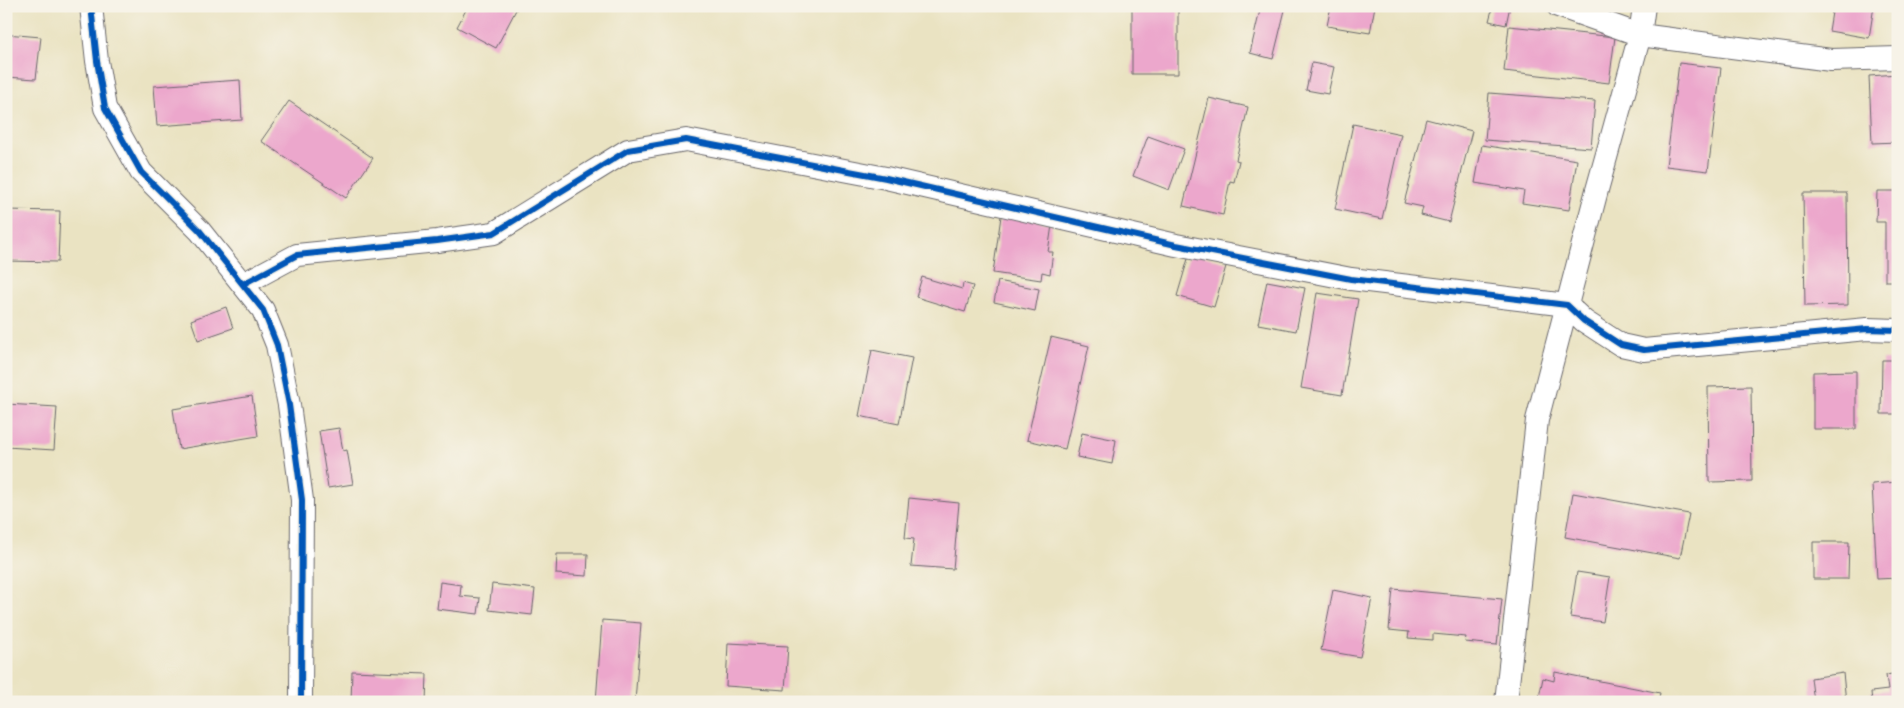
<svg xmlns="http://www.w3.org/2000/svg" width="1904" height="708" viewBox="0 0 1904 708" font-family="'Gochi Hand',sans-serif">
<rect width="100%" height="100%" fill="#f7f3e8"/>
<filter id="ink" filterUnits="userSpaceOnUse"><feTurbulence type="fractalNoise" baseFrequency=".02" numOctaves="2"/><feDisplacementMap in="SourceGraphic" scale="10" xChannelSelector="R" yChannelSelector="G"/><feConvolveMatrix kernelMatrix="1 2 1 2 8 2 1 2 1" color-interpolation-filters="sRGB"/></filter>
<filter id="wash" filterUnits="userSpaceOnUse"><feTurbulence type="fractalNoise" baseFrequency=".0096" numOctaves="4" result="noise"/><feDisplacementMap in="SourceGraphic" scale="20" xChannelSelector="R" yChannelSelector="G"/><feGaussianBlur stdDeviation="1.12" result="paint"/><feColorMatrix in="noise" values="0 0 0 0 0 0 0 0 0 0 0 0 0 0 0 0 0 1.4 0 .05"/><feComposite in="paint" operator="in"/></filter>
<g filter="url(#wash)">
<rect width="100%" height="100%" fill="#eae3c2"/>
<g id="blocks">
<path fill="#eca7cc" d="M468 6H518L496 48 457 27Z
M1132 6H1178V74H1132Z
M1261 6H1286L1273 59 1250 53Z
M1331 6H1375L1370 33 1327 26Z
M1493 6H1510L1506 25 1489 21Z
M1833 6H1874L1869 38 1829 31Z
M1509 26 1615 37 1609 83 1504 71Z
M6 34 41 37 36 79 6 77Z
M1312 63 1334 67 1328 94 1306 90Z
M1679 63 1721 68 1708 171 1666 166Z
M1898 74V142L1872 143 1869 76Z
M240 80 242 120 157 126 154 86Z
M1489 93 1595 101 1591 148 1485 140Z
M1209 98 1248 107 1236 160 1239 161 1234 182 1230 181 1223 215 1183 206Z
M289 101 373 158 346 198 261 141Z
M1426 119 1472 131 1449 222 1421 215 1423 207 1404 203Z
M1353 124 1401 134 1382 219 1335 209Z
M1148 136 1184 149 1169 190 1133 176Z
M1482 145 1577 160 1569 210 1522 203 1524 191 1475 183Z
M1877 191H1898V281H1885V222H1876Z
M1803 193H1847L1848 305 1805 306Z
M1002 209 1052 225 1048 252H1053L1050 274 1042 272 1041 280 993 273Z
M6 210 60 211 58 262 6 261Z
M1190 252 1227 263 1214 307 1177 296Z
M922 277 962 289 963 283 973 286 965 312 916 297Z
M998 281 1039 289 1035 311 994 302Z
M1267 281 1305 288 1296 331 1258 324Z
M1317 293 1358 299 1342 395 1301 388Z
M226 307 233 328 198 340 191 320Z
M1051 337 1089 346 1065 449 1027 440Z
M872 350 912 358 899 424 859 416Z
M1882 360H1898V414H1881Z
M1856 371V429H1813V372Z
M1751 386 1752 481 1709 482 1708 387Z
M252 396 258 436 179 449 173 409Z
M6 404 57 407 54 450 6 447Z
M339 428 343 451 347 450 353 484 328 488 319 431Z
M1082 433 1116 440 1112 464 1077 457Z
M1898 482V578L1877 579 1872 484Z
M1573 493 1689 514 1680 558 1565 537Z
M909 498 959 503 953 569 911 566 914 539 905 538Z
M1813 542H1849L1848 579H1813Z
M557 554H588L587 576 556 574Z
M1577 572 1610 577 1603 622 1570 617Z
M440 582 461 585 460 596 480 598 478 614 437 609Z
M492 584 535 589 532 615 489 610Z
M1393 589 1502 599 1497 645 1465 642 1466 637 1433 634V640L1408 638 1409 632 1389 630Z
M1333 590 1372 598 1360 657 1321 650Z
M602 620 641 623 635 702H596Z
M728 643 788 646 785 690 726 686Z
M352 671 427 674 426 702H351Z
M1555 672 1660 693 1658 702H1538L1543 678 1554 681Z
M1843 673 1846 702H1814L1811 678Z
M1898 673V702H1872L1871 692 1888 690 1886 675Z"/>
</g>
</g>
<g filter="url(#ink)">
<use href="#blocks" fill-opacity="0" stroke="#68666a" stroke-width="1"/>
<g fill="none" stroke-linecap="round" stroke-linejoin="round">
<g stroke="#68666a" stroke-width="24">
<path id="street" d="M91 6 97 61 105 108 141 172 200 231 263 310 277 345 289 405 302 500 301 702
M1558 6 1640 35 1831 60 1898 58
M243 284 297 255 437 241 494 233 628 150 686 140 886 178 1176 245 1351 279 1567 305 1584 321 1621 345 1644 350 1867 329 1898 330
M1506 702 1537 420 1597 190 1640 35 1644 6"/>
</g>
<use href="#street" stroke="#fff" stroke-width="22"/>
<g stroke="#f7f3e8" stroke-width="9">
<path id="cycleway" d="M91 6 97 61 105 108 141 172 200 231 263 310 277 345 289 405 302 500 301 702
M243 284 297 255 437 241 494 233 628 150 686 140 886 178 1176 245 1351 279 1567 305 1584 321 1621 345 1644 350 1867 329 1898 330"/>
</g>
<use href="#cycleway" stroke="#0057b8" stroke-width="6"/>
</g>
</g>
<rect width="1904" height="708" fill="none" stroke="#f7f3e8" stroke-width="25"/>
</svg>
